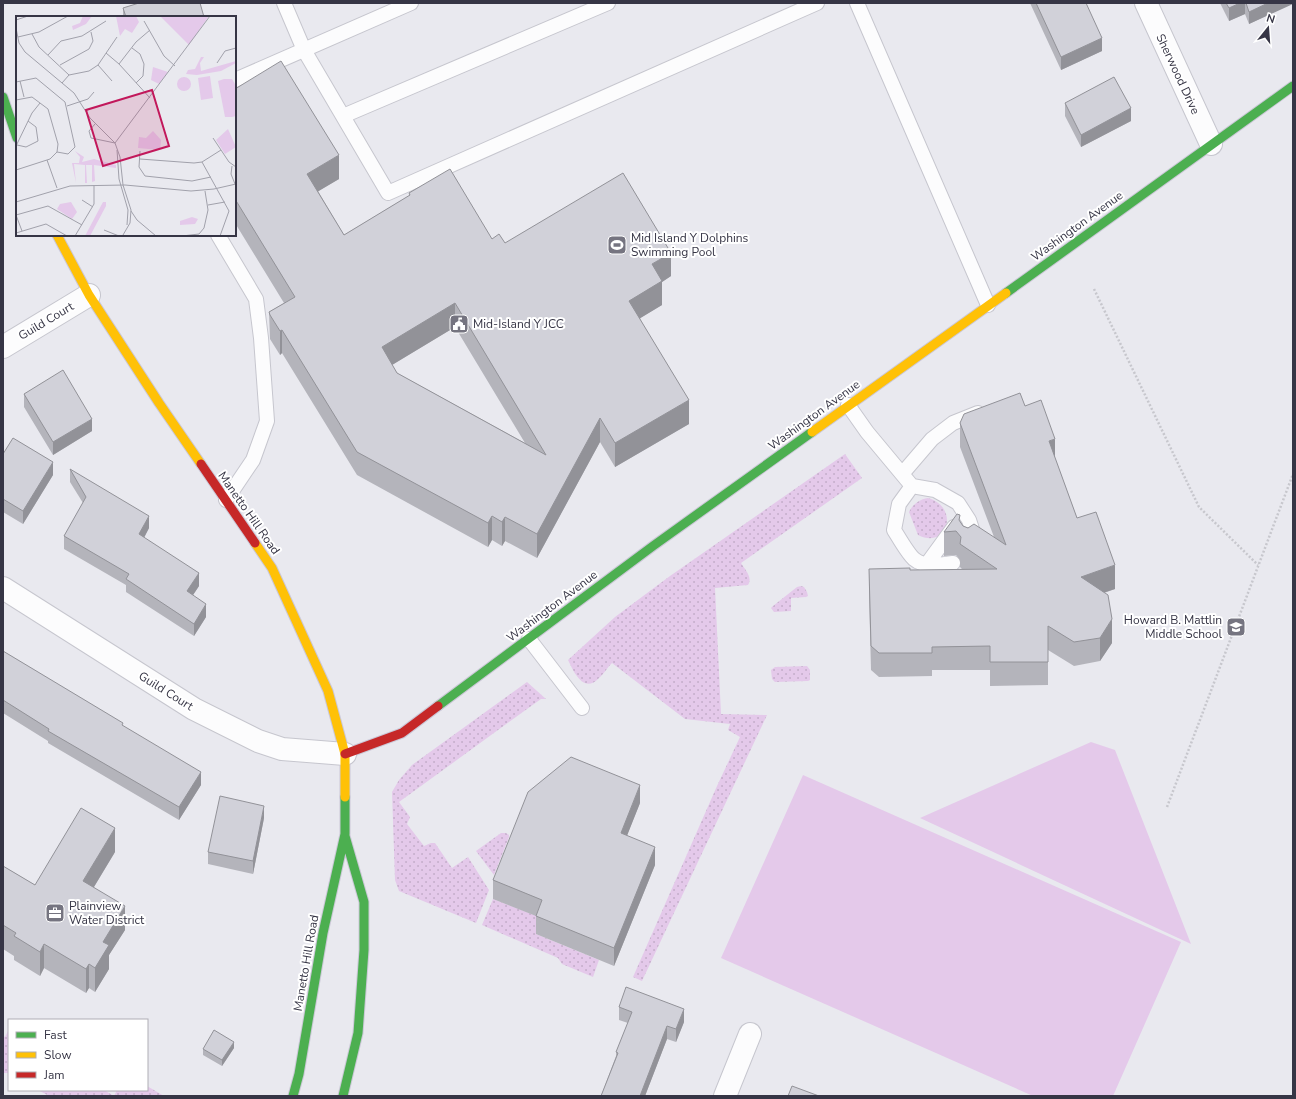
<svg xmlns="http://www.w3.org/2000/svg" width="1296" height="1099" viewBox="0 0 1296 1099" font-family="'Nunito Sans',sans-serif">
<defs>
<pattern id="grass-dots" width="8" height="8" patternUnits="userSpaceOnUse"><rect width="8" height="8" fill="#e4c9ea"/><path d="M2 2h.1M6 6h.1" fill="none" stroke="#c4adca" stroke-width="1.8" stroke-linecap="round"/></pattern>
</defs>
<rect width="100%" height="100%" fill="#e9e9ef"/>
<path fill="url(#grass-dots)" d="M845 454 862 478 741 563C745 570 753 577 748 585L715 588 721 714 767 715 642 981 633 977 717 786 740 737 728 730 730 724 685 719 612 663C607 668 603 675 598 679 583 694 573 670 568 660L615 617 670 576Z
M928 498C960 507 948 550 918 535L909 512C913 504 920 499 928 498Z
M801 586 804 587 807 592 808 596 806 597 791 598V611L774 612 771 608 773 606 797 587Z
M807 666 810 670V680L808 681 775 682 772 679 771 670 775 667Z
M527 682 546 699H541L527 709 399 802 410 817 407 824 424 846 431 843H435L452 868 468 857 489 890 476 923 399 891 395 880 392 792 399 780 412 765Z
M501 833H506L509 835V837L494 875 476 851Z
M493 899 542 918 536 934 599 960 593 977 562 964 558 958 482 925Z
M9 1029V1073H3V1036L5 1037Z
M147 1086 164 1096H49L38 1090H104L114 1096 117 1090H147Z"/>
<path fill="#e4c9ea" d="M1091 742 1115 750 1191 944 920 818Z
M803 775 1181 942 1113 1096H1033L721 958Z"/>
<g fill="none" stroke-linecap="round" stroke-linejoin="round">
<g stroke="#c6c6ce" stroke-width="16">
<path id="lane" d="M284 3 304 50 388 193 817 3
M857 3 988 305
M235 80 411 3
M343 116 608 3
M218 235 256 299 261 338 267 421 253 460 226 500
M848 405 867 432 912 486 935 490 958 503 969 520 973 532 967 542
M902 474 932 439 953 423 978 413
M912 486 899 504 894 530C899 538 908 554 914 559 923 567 942 565 953 563
M927 564 954 527
M529 639 582 708"/>
</g>
<g stroke="#c6c6ce" stroke-width="24">
<path id="street" d="M1146 3 1211 144
M3 347 89 295
M3 588 194 709 258 741 282 749 345 754
M725 1096 750 1034"/>
</g>
<g stroke="#cbc8d7" stroke-width="11">
<path id="fast" d="M3 97 17 138
M1006 293 1293 86
M438 706 653 546 812 432
M293 1096 299 1074 323 933 345 834V797
M343 1096 358 1033 364 950V902L345 836"/>
</g>
<g stroke="#cbc8d7" stroke-width="11">
<path id="slow" d="M57 235 89 295 159 403 201 464
M812 432 1006 293
M255 543 272 568 328 691 345 754V797"/>
</g>
<g stroke="#cbc8d7" stroke-width="11">
<path id="jam" d="M201 464 255 543
M345 754 402 733 438 706"/>
</g>
<path stroke="#c7c7cd" stroke-width="2.5" stroke-dasharray="2 2" stroke-linecap="butt" d="M1094 289 1199 507 1258 565
M1167 807 1293 474"/>
<use href="#lane" stroke="#fcfcfd" stroke-width="14"/>
<use href="#street" stroke="#fcfcfd" stroke-width="22"/>
<use href="#fast" stroke="#4caf50" stroke-width="9"/>
<use href="#slow" stroke="#ffc107" stroke-width="9"/>
<use href="#jam" stroke="#c62828" stroke-width="9"/>
</g>
<path fill="#b4b4bb" fill-rule="evenodd" d="M1030 3H1086L1102 51 1061 70Z
M1220 3H1293L1249 24 1245 14 1229 21Z
M123 8 204 17H123Z
M235 89 339 179 318 191 344 235 409 196V193L492 239 505 243 671 276 662 282V305L640 318 689 424 615 467 600 442 537 558 505 541 502 546 492 540 488 547 357 475 282 353 280 355 270 339 269 312 284 303 235 223ZM455 327 525 443 397 373 392 365Z
M1065 103 1131 121 1081 147 1065 116Z
M24 394 92 431 53 455 24 407Z
M1025 406 1055 458 1077 518 1115 589 1104 593 1112 643 1100 661 1074 666 1048 650V685L990 686V670H932V676L879 677 871 670 869 593V569L910 570H963L960 567V560L956 555 944 556V532L960 521 963 526 994 537 960 447V423Z
M3 454 53 475 23 524 3 512Z
M70 469 149 528 144 538 199 586 193 595 206 617 194 636 126 592V585L64 549V536L83 503 70 482Z
M3 651 123 726 201 785 179 820 48 743V741L3 713Z
M640 803 627 835 655 865 614 966 536 934V916L493 899V880Z
M264 818 253 874 208 864V852Z
M115 852 94 887 125 930 109 955V969L95 992 89 988 86 993 44 968 40 976 14 960V956L3 949V866L35 885Z
M619 1007 684 1022 676 1042 667 1039 645 1096H601L616 1056V1052L628 1023 619 1020Z
M234 1048 222 1066 203 1055V1049Z"/>
<path fill="#929298" d="M1240 3H1245V14L1229 21V8Z
M1268 3H1293V4L1249 24V12Z
M1102 38V51L1061 70V57Z
M1131 108V121L1081 147V135Z
M339 155V179L307 198V174Z
M671 253V276L662 282V305L629 325V301L652 264Z
M455 303V327L382 371V347Z
M282 330V353L280 355V331Z
M689 400V424L615 467V443Z
M600 418V442L537 558V534Z
M92 419V431L53 455V442Z
M1055 439V462L1049 441Z
M53 462V475L23 524V511Z
M149 516V528L139 547V534Z
M492 516V540L488 547V523Z
M505 517V541L502 546V522Z
M1115 565V589L1081 600V577Z
M199 573V586L187 604V591Z
M206 604V617L194 636V624Z
M1112 619V643L1100 661V638Z
M201 772V785L179 820V807Z
M640 785V803L621 851V833Z
M264 806V818L253 874V861Z
M115 828V852L83 905V881Z
M655 847V865L614 966V948Z
M125 906V930L109 955V969L95 992V968L103 942Z
M44 944V968L40 976V952Z
M89 964V988L86 993V969Z
M684 1009V1022L676 1042V1029Z
M667 1026V1039L645 1096H640Z
M234 1042V1048L222 1066V1060Z"/>
<path fill="#d1d1d9" stroke="#929298" fill-rule="evenodd" d="M139 3H200L204 17H126L123 8Z
M1036 3H1086L1102 38 1061 57Z
M1226 3H1240L1229 8Z
M1246 3H1268L1249 12Z
M281 61 339 155 307 174 344 235 410 195 409 193 450 169 492 239 499 234 505 243 623 173 671 253 652 264 662 281 629 301 689 400 615 443 600 418 537 534 505 517 502 522 492 516 488 523 357 452 282 330 280 331 270 315 269 312 295 297 235 199V89ZM455 303 546 455 397 373 382 347Z
M1114 77 1131 108 1081 135 1065 103Z
M63 370 92 419 53 442 24 394Z
M1020 393 1025 406 1041 400 1055 439 1049 441 1077 518 1096 512 1115 565 1081 577 1108 595 1112 619 1100 638 1074 642 1048 626V662H990V646L932 647V653H879L871 646 869 569 910 568V570L997 569 960 544 961 537 956 531 944 532 957 514 960 515 959 520 963 526 968 528 974 524 1006 545 960 423 964 414Z
M13 438 53 462 23 511 3 499V454Z
M70 469 149 516 139 534 199 573 187 591 206 604 194 624 126 579 129 574 64 536 86 497Z
M3 651 123 723 122 725 201 772 179 807 48 731 49 729 3 700Z
M571 757 640 785 621 833 655 847 614 948 536 916 542 900 493 880 528 792Z
M220 796 264 806 253 861 208 852Z
M81 808 115 828 83 881 125 906 103 942 109 945 95 968 89 964 86 969 44 944 40 952 14 936 16 933 3 925V866L35 885Z
M626 987 684 1009 676 1029 667 1026 640 1096H601L618 1053 616 1052 632 1012 619 1007Z
M214 1030 234 1042 222 1060 203 1049Z
M792 1086 819 1096H788Z"/>
<defs>
<g id="stadium-square" transform="scale(1)"><rect x="-9" y="-9" width="18" height="18" rx="4" fill="#757480" stroke="#fff"/><path d="M0-5a6.5 5 0 1 0 0 10a6.5 5 0 1 0 0-10ZM-3.5-1.8h7v3.6h-7Z" fill="#fff"/></g>
<g id="civic-square" transform="scale(1)"><rect x="-9" y="-9" width="18" height="18" rx="4" fill="#757480" stroke="#fff"/><path d="M-.6-6.5H3V-4.5H.6V-3L4-1V1h2V6H-6V1h2V-1L-.6-3ZM-1.2 2.5V6h2.4V2.5Z" fill="#fff"/></g>
<g id="school-square" transform="scale(1)"><rect x="-9" y="-9" width="18" height="18" rx="4" fill="#757480" stroke="#fff"/><path d="M0-5L7-2L0 1L-7-2ZM-4 1L0 2.5L4 1V4Q0 6-4 4Z" fill="#fff"/></g>
<g id="office-square" transform="scale(1)"><rect x="-9" y="-9" width="18" height="18" rx="4" fill="#757480" stroke="#fff"/><path d="M-6-3h4V-5.5h4V-3h4V5H-6ZM-1-4.5V-3h2v-1.5ZM-6 0V1H6V0Z" fill="#fff"/></g>
</defs>
<g fill-rule="evenodd">
<use href="#stadium-square" x="617" y="245"/>
<use href="#civic-square" x="459" y="324"/>
<use href="#school-square" x="1236" y="627"/>
<use href="#office-square" x="55" y="913"/>
</g>
<g text-anchor="middle" stroke-width="4" stroke-linejoin="round" paint-order="stroke">
<g font-size="12" fill="#363545" stroke="#fff">
<text transform="translate(1178 74) rotate(65)" y="4">Sherwood Drive</text>
<text transform="translate(1077 226) rotate(-36)" y="4">Washington Avenue</text>
<text transform="translate(46 321) rotate(-31)" y="4">Guild Court</text>
<text transform="translate(814 415) rotate(-36)" y="4">Washington Avenue</text>
<text transform="translate(249 513) rotate(55)" y="4">Manetto Hill Road</text>
<text transform="translate(552 606) rotate(-37)" y="4">Washington Avenue</text>
<text transform="translate(166 691) rotate(32)" y="4">Guild Court</text>
<text transform="translate(306 963) rotate(-80)" y="4">Manetto Hill Road</text>
</g>
<g font-size="12" fill="#363545" stroke="#fff" text-anchor="start">
<text x="631" y="242">Mid Island Y Dolphins<tspan x="631" dy="14">Swimming Pool</tspan></text>
<text x="473" y="328">Mid-Island Y JCC</text>
<text x="1222" y="624" text-anchor="end">Howard B. Mattlin<tspan x="1222" dy="14">Middle School</tspan></text>
<text x="69" y="910">Plainview<tspan x="69" dy="14">Water District</tspan></text>
</g>
</g>
<g transform="translate(16 16)">
<rect width="220" height="220" fill="#e9e9ef"/>
<path d="M59 135 68 141 66 146 78 143 100 149V152L78 149 79 165 76 166V149H70L71 167H69V149L58 148 60 167 56 147H63L64 141ZM87 186H90V190L74 220H69Z" fill="#e4c9ea"/>
<path d="M67 0H76L70 8 57 14 56 10 64 7ZM185 41H188L184 47 185 55 220 45V47L205 55 181 59 170 58 172 54 179 53ZM137 51 152 56 143 68 135 64ZM176 201 182 203 179 208 164 209V205Z" fill="#e4c9ea"/>
<path d="M100 0H120L123 6 116 17 109 13 104 20ZM144 0H193L173 29ZM212 113 220 131 209 138 200 124ZM55 186 61 196 56 203 41 193 44 188Z" fill="#e4c9ea"/>
<path d="M166 0H174L181 11 178 15H163L156 6ZM194 60 197 82 185 84 182 62ZM161 68a7 7 0 1 1 14 0a7 7 0 1 1-14 0ZM208 63H216L219 68 220 100 216 101H209L202 65ZM137 115 145 124 144 134 122 132 123 121 130 122Z" fill="#e4c9ea"/>
<path fill="none" stroke="#a1a1ab" stroke-width="1" d="M0 4 12 0M128 5 148 40 159 50M0 12 3 27 9 36 58 77 74 102 99 127 104 141 107 169 115 194 114 207 107 219M16 18 23 31 53 59M2 21 23 16 52 0M116 32 124 38 128 48 127 60 120 67M90 37 103 48 134 82M32 39 45 25 66 20 90 5M201 47 209 35 220 32M103 48 120 26 134 14M44 49 73 33 77 25 75 16M82 49 96 65M4 65 8 81M0 66 20 62 49 86 59 131 52 138 41 136M46 67 53 59 73 55 82 49 101 21M0 84 16 81 32 93 42 128 41 136M51 90 72 83 78 76M79 108 73 115 75 122 99 127M197 122 213 146 220 151M99 127 194 0M1 129 10 131 22 125 20 111 12 105M0 130 16 97 24 87M101 134 103 163 112 194 111 209M124 135 123 151 129 160 176 165 195 161M124 143 178 147 186 146 205 134M31 144 41 172M186 146 213 195 204 220M216 150 215 158 219 168M0 154 34 143 41 136M66 184 77 191M0 186 54 170 109 169 175 175 198 173 220 168M192 189 209 186M115 195 121 204 140 220M0 199 32 190 66 209M0 199 6 215M88 214 103 220M0 217 30 208 51 220M59 220 78 188V169M166 220 183 218 188 212 192 194 189 175"/>
<path fill="#c2185b" fill-opacity="0.15" stroke="#c2185b" stroke-width="2" d="M136 74 153 130 87 150 70 94Z"/>
<rect width="220" height="220" fill="none" stroke="#363545" stroke-width="2"/>
</g>
<rect width="1296" height="1099" fill="none" stroke="#363545" stroke-width="8"/>
<rect x="8" y="1019" width="140" height="72" fill="#ffffff" stroke="#afaeb5"/>
<rect x="16" y="1032" width="20" height="6" fill="#4caf50" stroke="#afaeb5"/>
<text x="44" y="1039" font-size="12" fill="#363545">Fast</text>
<rect x="16" y="1052" width="20" height="6" fill="#ffc107" stroke="#afaeb5"/>
<text x="44" y="1059" font-size="12" fill="#363545">Slow</text>
<rect x="16" y="1072" width="20" height="6" fill="#c62828" stroke="#afaeb5"/>
<text x="44" y="1079" font-size="12" fill="#363545">Jam</text>
<g transform="translate(1268 28) rotate(17)" stroke="#ffffff" stroke-width="3" paint-order="stroke">
<path d="M0-3L7 15L0 10L-7 15Z" fill="#363545"/>
<text y="-6" font-size="11" font-weight="bold" text-anchor="middle" fill="#363545">N</text>
</g>
</svg>
